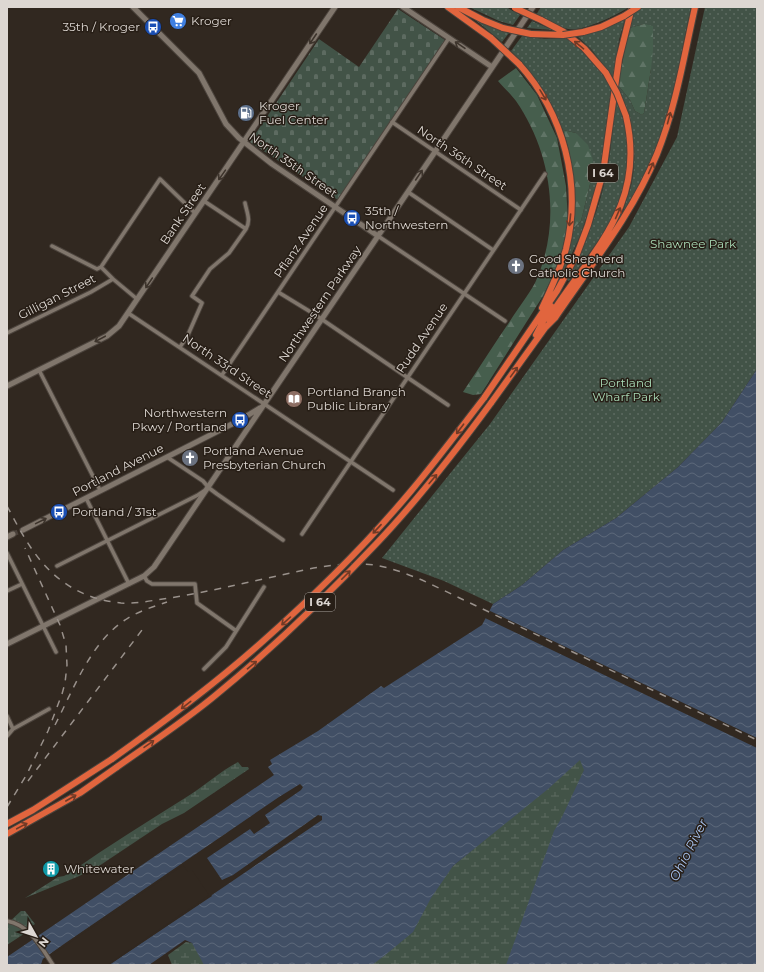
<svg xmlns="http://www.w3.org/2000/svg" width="764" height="972" viewBox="0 0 764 972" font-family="Montserrat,sans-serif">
<defs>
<pattern id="grass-dots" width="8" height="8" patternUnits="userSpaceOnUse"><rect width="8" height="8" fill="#425347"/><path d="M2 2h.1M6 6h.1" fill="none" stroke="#5d6b61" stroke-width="1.8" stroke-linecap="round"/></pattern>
<pattern id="forest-firs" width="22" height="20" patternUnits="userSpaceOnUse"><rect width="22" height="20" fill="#465e4d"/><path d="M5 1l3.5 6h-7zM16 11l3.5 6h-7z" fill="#607466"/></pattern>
<pattern id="wetland-marsh" width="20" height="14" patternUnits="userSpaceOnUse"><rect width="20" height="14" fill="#425347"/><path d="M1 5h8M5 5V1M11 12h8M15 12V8" fill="none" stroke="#5d6b61"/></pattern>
<pattern id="cemetery-stones" width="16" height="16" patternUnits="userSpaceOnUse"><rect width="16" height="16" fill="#425347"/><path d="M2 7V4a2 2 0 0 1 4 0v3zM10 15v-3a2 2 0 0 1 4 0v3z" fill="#5d6b61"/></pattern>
<pattern id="water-waves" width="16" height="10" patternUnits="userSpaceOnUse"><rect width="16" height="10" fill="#414f65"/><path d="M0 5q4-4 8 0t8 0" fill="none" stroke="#5c687a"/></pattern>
</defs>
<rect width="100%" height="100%" fill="#312820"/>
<path fill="url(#grass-dots)" d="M469 7H506L520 15 513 25 499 21Z
M541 7H629C618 15 581 32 568 29 559 27 545 18 536 15Z
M643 7H691C681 54 673 103 656 149 647 172 635 193 623 214 624 204 630 192 632 181 638 148 631 117 618 87V85L630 100 635 111 642 115 644 113 651 69 644 24 629 28 633 14Z
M705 7H757V369L722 422 678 467 616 518 563 550 522 585 493 604 444 581 382 558 490 424 629 227 677 137Z
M474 19 509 33 502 42Z
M625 19 619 40 613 77 591 49 578 37 606 28Z
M532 21 553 30 527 28Z
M522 36 545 39 567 38 581 48 603 73 611 89 601 164 596 189 580 236 559 281 569 248 573 229 581 221 591 180 576 133 563 130C550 100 534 74 511 51Z
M616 100 623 116 627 139V161L625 183 619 203 606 230 569 281 567 280C584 247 598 213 606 176 611 151 613 126 616 100Z"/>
<path fill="url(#forest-firs)" d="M644 24 653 26V50L651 69 644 113 642 115 635 111 630 100 618 85 629 28Z
M516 68 537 95 557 138 566 186 568 222 560 261 543 296 481 394 473 395 463 392C479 368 494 344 510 321 518 308 528 296 535 283 562 224 552 153 516 101 511 94 503 87 498 81Z
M563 130 576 133 588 145 593 160 591 180 581 221 573 229C577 195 574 162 563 130Z"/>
<path fill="url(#wetland-marsh)" d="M591 749 521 965H345L453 866Z
M238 762 242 767H248L249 769 184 813 162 824 96 868 77 877 25 898 58 877 64 876 71 872C108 846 147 822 185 798 203 787 219 772 238 762Z
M21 911H25L35 924 32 926 33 928 7 945V924Z
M186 942 192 943 223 965H172L168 955Z"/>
<path fill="url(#cemetery-stones)" d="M398 9 445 40 338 200 250 142 319 39 359 67Z"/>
<path fill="url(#water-waves)" d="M757 369V965H506L554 831 562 817 584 770 580 760 548 789 453 866 431 898 413 932 384 956 372 965H204L192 943 185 940 149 965H109L212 896 193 868 184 863 43 959 41 965H7V957L274 775 268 767 272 764 270 760 318 731 381 686 384 688 482 625 493 604 522 585 563 550 616 518 678 467 722 422Z"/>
<path fill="#312820" d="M488 610 757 738V748L483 617Z
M300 784 303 787 301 790 265 815 270 823 254 834 250 829 207 858 222 880 233 875 318 815 322 816V820L109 965H107L209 895 192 870 188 872 183 865 182 866 65 946 44 960 43 965H41L43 959 64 944 279 797Z"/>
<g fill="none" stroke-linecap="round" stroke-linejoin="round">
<path stroke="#4b423b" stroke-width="5" stroke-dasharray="5 2.5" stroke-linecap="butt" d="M13 534 23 530"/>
<g stroke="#4c443d" stroke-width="5.5">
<path id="street" d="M392 122 521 210
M408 192 493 250
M245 203C247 213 251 220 246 229
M378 236 505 321
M52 246 97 269 101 267
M101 267 160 179 195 213
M101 267 113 279 137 299
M278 292 314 314 448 405
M128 313 393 490
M7 333 91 292 113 279
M180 347 187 337 202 303 192 296 210 269 229 253 246 229 204 201
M39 370 100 490
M222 375 449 38
M167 457 203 481 209 488 217 494 283 540
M86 498 129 584
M302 534 545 174
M7 553 56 652
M57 566 198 495 204 491
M144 576 147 581 152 584H195L197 603 235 630
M7 591 22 584
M204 669 226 647 264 587
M7 716 13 729
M7 736 13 729 49 709
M7 921C30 925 41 947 53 965"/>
</g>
<g stroke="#4c443d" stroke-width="7">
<path id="secondary" d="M133 7 199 73 226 124 239 138 272 164 378 236
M403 7 492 67
M7 386 107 336 119 326 335 7
M23 530 240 420 260 408
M7 537 13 534
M7 644 144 576 154 567 533 7"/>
</g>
<g stroke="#4c443d" stroke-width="8">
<path id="highway" d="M448 7 491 38
M458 7 483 20 503 28
M541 20 564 32 584 48 606 73
M583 32 601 27 624 16
M531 34 563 35
M519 64C564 114 582 184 566 249 560 270 551 289 542 308
M548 319C592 250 647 206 626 116
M536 335 551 306
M484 398 557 291 577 254 588 225 603 173 619 59 632 7
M491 403 545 328 555 318C591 265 633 213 657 154 676 107 684 56 695 7
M7 824 33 810 112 759
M7 834 80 793 117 767"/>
</g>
<use href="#street" stroke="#80766c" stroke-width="3.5"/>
<use href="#secondary" stroke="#80766c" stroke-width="5"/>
<use href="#highway" stroke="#e1653e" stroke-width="6"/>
<path stroke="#99918b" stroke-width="1.5" stroke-dasharray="7 7" stroke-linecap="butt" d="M7 506C22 534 36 562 62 581 79 594 100 601 121 603 137 604 154 600 170 598 206 592 241 584 277 576 304 570 332 563 360 564 382 564 402 572 422 580L757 740
M55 725C73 690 91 642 125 620 138 611 153 607 167 602
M28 781 142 630
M7 807 27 774 48 731 62 694 65 683 67 665 66 645 60 625 25 548"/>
<g stroke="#4c443d" stroke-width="8" stroke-linecap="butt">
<path id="highway-bridge" d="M515 8 541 20
M624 16 638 7
M503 28 531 34
M563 35 583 32
M491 38 519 64
M606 73 617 93 626 116
M112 759C164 722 215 684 262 642 315 595 366 545 411 491 436 461 460 429 484 398
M117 767C151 743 186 720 217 694 274 647 326 597 376 544 418 500 455 452 491 403"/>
</g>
<use href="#highway-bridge" stroke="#e1653e" stroke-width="6"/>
</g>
<defs><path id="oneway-shaft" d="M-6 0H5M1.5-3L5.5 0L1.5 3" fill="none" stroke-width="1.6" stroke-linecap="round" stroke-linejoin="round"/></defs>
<g stroke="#3d342c">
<use href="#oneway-shaft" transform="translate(313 39) rotate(124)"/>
<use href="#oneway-shaft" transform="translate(460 45) rotate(-146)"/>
<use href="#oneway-shaft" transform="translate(222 175) rotate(125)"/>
<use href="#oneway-shaft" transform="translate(419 175) rotate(-56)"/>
<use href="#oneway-shaft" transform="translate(149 283) rotate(124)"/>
<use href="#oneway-shaft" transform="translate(100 339) rotate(152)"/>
<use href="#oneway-shaft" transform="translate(41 521) rotate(-26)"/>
</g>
<g stroke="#713a26">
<use href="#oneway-shaft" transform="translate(579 45) rotate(-140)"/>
<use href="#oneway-shaft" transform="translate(543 95) rotate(59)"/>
<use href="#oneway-shaft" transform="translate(669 118) rotate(-75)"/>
<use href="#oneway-shaft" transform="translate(651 168) rotate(-66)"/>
<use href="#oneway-shaft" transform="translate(618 213) rotate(-66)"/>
<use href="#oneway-shaft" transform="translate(570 220) rotate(96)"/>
<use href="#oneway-shaft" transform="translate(514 372) rotate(-54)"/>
<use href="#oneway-shaft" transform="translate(460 429) rotate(127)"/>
<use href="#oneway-shaft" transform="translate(433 479) rotate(-50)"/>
<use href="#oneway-shaft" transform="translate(377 529) rotate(133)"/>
<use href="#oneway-shaft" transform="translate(346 575) rotate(-45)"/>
<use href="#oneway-shaft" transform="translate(286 621) rotate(138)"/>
<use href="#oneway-shaft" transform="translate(252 665) rotate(-40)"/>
<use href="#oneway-shaft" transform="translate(186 705) rotate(142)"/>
<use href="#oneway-shaft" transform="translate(149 744) rotate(-35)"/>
<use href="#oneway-shaft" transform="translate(71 798) rotate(-30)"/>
<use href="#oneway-shaft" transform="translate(22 826) rotate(-28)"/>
</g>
<defs>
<g id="supermarket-disc" transform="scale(0.9)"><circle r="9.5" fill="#3f7fe0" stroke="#271e16"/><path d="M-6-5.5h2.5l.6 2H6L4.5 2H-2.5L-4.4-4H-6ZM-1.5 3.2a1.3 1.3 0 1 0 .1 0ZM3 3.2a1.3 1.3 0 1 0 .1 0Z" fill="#fff"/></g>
<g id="bus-disc" transform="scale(0.9)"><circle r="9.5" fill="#1a4fb4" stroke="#271e16"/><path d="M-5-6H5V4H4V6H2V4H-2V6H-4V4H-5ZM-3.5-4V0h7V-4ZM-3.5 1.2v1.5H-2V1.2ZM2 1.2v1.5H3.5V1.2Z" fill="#fff"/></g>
<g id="fuel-disc" transform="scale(0.9)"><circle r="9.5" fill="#5c6f8a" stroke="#271e16"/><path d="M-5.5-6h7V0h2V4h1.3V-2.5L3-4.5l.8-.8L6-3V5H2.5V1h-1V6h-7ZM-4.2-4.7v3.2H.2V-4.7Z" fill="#fff"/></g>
<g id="church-disc" transform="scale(0.9)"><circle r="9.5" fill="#6b7280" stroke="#271e16"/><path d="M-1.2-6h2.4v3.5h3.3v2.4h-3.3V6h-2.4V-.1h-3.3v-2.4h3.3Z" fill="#fff"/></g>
<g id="library-disc" transform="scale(0.9)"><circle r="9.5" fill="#8d6e63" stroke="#271e16"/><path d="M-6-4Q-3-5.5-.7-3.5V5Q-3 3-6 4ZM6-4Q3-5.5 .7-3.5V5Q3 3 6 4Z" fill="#fff"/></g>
<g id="building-disc" transform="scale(0.9)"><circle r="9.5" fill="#0f9aa8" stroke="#271e16"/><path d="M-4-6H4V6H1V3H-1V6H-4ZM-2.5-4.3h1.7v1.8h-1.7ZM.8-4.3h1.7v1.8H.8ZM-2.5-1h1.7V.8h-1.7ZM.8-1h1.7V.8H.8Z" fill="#fff"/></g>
</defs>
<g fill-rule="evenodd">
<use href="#supermarket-disc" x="178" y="21"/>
<use href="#bus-disc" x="153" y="27"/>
<use href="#fuel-disc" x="246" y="113"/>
<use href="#bus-disc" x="352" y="218"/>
<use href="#church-disc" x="516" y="266"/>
<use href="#library-disc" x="294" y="399"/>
<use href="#bus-disc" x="240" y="420"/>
<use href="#church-disc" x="190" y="458"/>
<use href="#bus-disc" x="59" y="512"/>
<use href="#building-disc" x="51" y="869"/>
</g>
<g text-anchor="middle" stroke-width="3" stroke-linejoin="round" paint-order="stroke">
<g fill="#271e16" stroke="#a6a09a" stroke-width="1">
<rect x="588" y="164" width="30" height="18" rx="3"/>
<rect x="305" y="593" width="30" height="18" rx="3"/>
</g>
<g font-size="11" font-weight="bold" fill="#ddd7d2">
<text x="603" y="177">I 64</text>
<text x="320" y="606">I 64</text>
</g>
<g font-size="12" fill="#ddd7d2" stroke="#271e16" text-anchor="start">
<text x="191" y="25">Kroger</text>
<text x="140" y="31" text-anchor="end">35th / Kroger</text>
<text x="259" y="110">Kroger<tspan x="259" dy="14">Fuel Center</tspan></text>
<text x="365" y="215">35th /<tspan x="365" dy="14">Northwestern</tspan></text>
<text x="529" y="263">Good Shepherd<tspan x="529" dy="14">Catholic Church</tspan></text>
<text x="307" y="396">Portland Branch<tspan x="307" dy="14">Public Library</tspan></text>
<text x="227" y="417" text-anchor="end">Northwestern<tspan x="227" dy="14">Pkwy / Portland</tspan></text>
<text x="203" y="455">Portland Avenue<tspan x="203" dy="14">Presbyterian Church</tspan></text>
<text x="72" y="516">Portland / 31st</text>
<text x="64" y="873">Whitewater</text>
</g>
<g font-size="12" fill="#ddd7d2" stroke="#271e16">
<text transform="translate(462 158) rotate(34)" y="4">North 36th Street</text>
<text transform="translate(293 165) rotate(35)" y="4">North 35th Street</text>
<text transform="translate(183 214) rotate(-56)" y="4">Bank Street</text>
<text transform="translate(301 241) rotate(-56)" y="4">Pflanz Avenue</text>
<text transform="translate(57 297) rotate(-27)" y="4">Gilligan Street</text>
<text transform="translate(320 304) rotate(-56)" y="4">Northwestern Parkway</text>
<text transform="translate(422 338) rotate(-56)" y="4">Rudd Avenue</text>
<text transform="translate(227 366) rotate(34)" y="4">North 33rd Street</text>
<text transform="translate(118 470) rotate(-27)" y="4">Portland Avenue</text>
</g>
<g font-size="12" fill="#a9dab6" stroke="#271e16">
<text x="693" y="248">Shawnee Park</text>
<text x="626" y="387">Portland<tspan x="626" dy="14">Wharf Park</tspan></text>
</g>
<g font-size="13" font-style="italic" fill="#a8c4f1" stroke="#271e16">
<text transform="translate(688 850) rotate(-63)" y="5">Ohio River</text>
</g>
</g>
<rect width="764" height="972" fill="none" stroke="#ddd7d2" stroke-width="16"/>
<g transform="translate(36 936) rotate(129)" stroke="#271e16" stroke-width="3" paint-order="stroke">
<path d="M0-3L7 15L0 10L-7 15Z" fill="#ddd7d2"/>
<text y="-6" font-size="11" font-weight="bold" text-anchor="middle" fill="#ddd7d2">N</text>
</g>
</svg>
